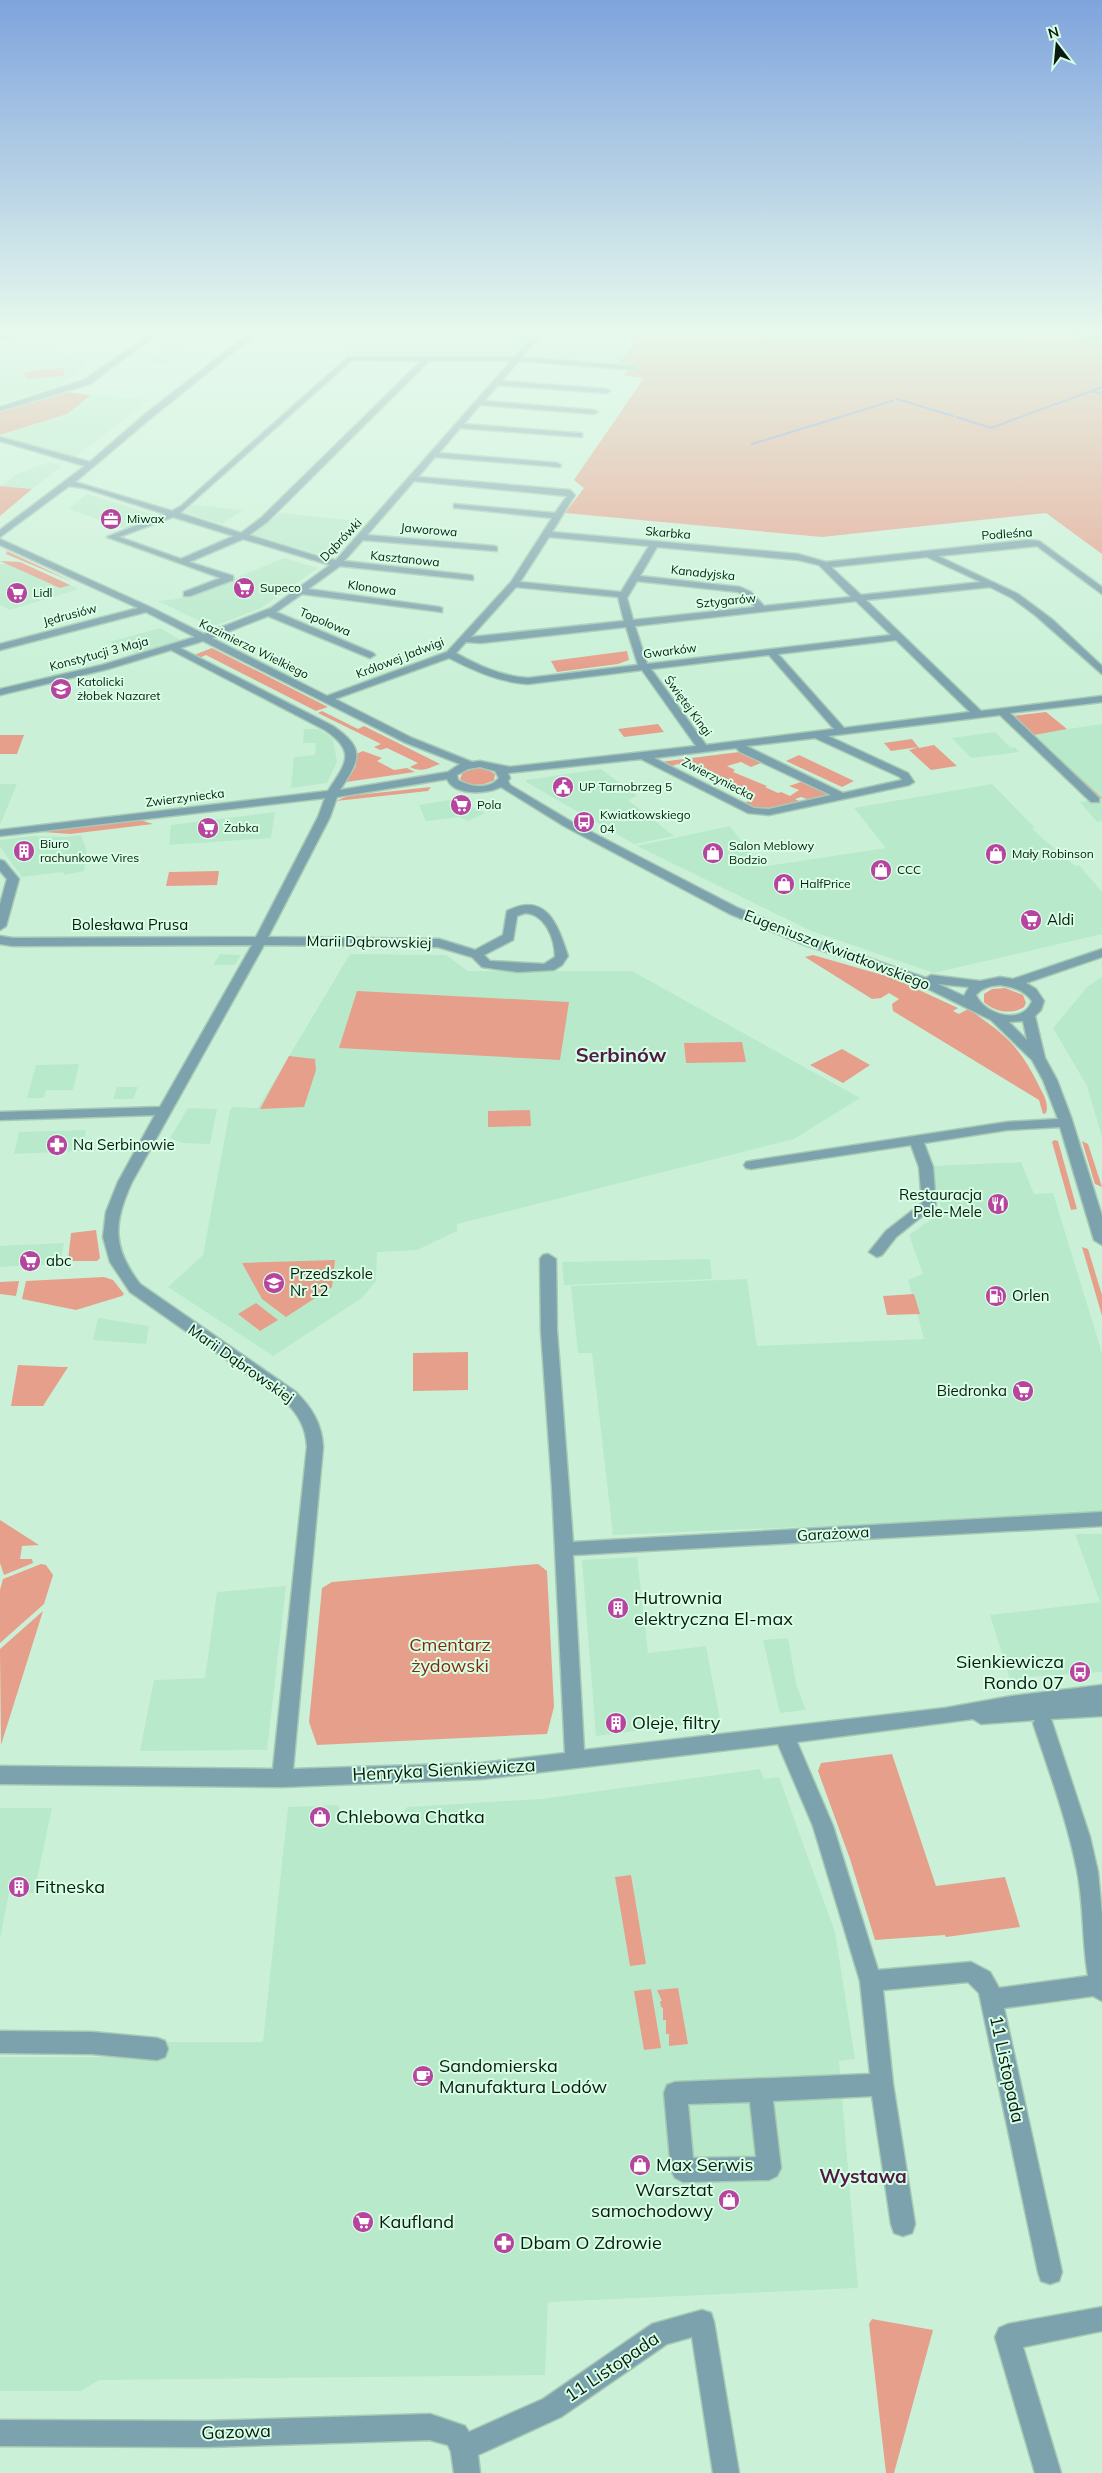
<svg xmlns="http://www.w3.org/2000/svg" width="1102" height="2473" viewBox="0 0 1102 2473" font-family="Mulish,sans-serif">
<rect width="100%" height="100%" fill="#caf1d8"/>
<path fill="#b9e9cb" d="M194 329H206L176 352 183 353 168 364 148 362 188 331Z
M284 329H537L513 355 341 354 351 344 310 341 319 333Z
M552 329H624L636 342 619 363 530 356Z
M18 339 90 363 61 385 0 403V342Z
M91 395 150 400 71 460 0 436 67 414Z
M49 462 62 466 32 489 0 486 17 474Z
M87 494 157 516 125 529 69 509Z
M192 505 243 510 222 524 185 512Z
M280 513 357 521 325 552 315 553 254 535V534Z
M284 558 318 568 261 608 212 627 158 601 177 599 204 591Z
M20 562 79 589 10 610 0 605V564Z
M160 628 182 641 139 654 109 642Z
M1102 724V821L1097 822 1080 802 1101 799 1034 734Z
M304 729H319L333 739 337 762 327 783 291 788 294 757 315 755 316 743H303Z
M995 732 1011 748 1015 747 1019 752 971 758 952 738Z
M601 769 637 796 628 800 674 836 634 844 526 782V780Z
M0 784H17L0 825Z
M992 784 1035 828 1032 829 1075 866 1079 865 1102 892V934L934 973 811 931 637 846 730 826 761 867 886 848 854 808Z
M456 799 485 813 468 821 459 817 426 821 419 805Z
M275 812 271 838 169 845 171 825Z
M81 835 87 851 84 871 65 875 63 872 22 877 0 847V840L32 836 66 837Z
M220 954 240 955H241L235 965H213Z
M350 954 446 955 468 971H632L860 1098 794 1139 457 1224V1231L417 1250 377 1252 376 1281 362 1298 273 1356 168 1287 203 1255 230 1110 233 1107 258 1108Z
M1102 977V1137L1087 1086 1053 1028 1087 987Z
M79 1064 73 1090H46L44 1098H27L36 1065Z
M117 1087H138L133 1099H113Z
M188 1108 217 1109 210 1144 183 1143 170 1138Z
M86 1130 82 1151 14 1154 19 1132Z
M1021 1162 1034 1194 1053 1193 1102 1353V1511L1013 1518 613 1535 592 1353H578L571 1286 747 1279 757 1346 924 1339 908 1280 923 1274 909 1235 942 1212 931 1166Z
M64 1243 60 1264 0 1267V1246Z
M710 1259 712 1279 564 1285 562 1262Z
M98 1318 149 1326 146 1344 93 1340Z
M1075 1534H1102V1672L1029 1677 1011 1682 990 1615 1100 1602Z
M637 1557 648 1653 706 1646 720 1720 596 1736 582 1560Z
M286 1586 267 1750 140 1751 154 1680 205 1678 217 1592Z
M788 1638 796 1684 806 1710 780 1713 763 1640Z
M760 1769 764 1779 779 1777 835 1932 855 2059 839 2061 858 2288 548 2302 545 2375 99 2380 81 2391H0V2057H148L150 2042H263L288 1807 338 1805 342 1819 398 1820 407 1807 541 1799Z
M0 1808H52L34 1893H9L0 1939Z"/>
<path fill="#e69f8b" d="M624 329H1102V554L1046 513 822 537 565 513 584 488 574 480 644 378 624 376 632 364 619 363 636 342Z
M63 368 65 376 26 379 24 372Z
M65 392 91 395 67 414 0 435V411Z
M0 485V486L32 489 0 516Z
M7 551 73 582 6 554Z
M0 561 20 562 70 585 60 588Z
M212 648 328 707 316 711 206 655 199 658 194 655Z
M627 651 629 660 618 664 557 672 551 661Z
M322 711 358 729 364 726 440 764C428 768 422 773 410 767L418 763 387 748 380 750 374 747 381 744 318 713Z
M1046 712 1067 729 1034 735 1102 798 1099 799 1012 716Z
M658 724 664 732 624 737 618 729Z
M0 735H24L17 754H0Z
M912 739 919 748 934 745 957 766 931 770 909 750 919 747 891 751 884 743Z
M363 751 382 758 377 761 394 770 407 768 415 772 346 782 356 766V754Z
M739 752 761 763 751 767 741 762 727 766 735 770 733 772 767 786 765 787 778 793 781 792 790 796 799 790 789 786 804 781 830 795 813 801 801 797 795 799 801 802 767 810H758L743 804 750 800 678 764 669 767 660 762Z
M799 755 854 781 842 787 786 761Z
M478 768 488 770 495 774 494 780C484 786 470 787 460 779L463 772Z
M431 787 428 791 336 801 348 796Z
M140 820 153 824 70 834 43 832Z
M219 871 217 885 166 886 169 872Z
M813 955 893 978 958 1008 953 1011 959 1014 968 1009C1005 1034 1020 1046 1040 1088 1044 1095 1049 1105 1046 1113L1043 1114 1039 1100 893 1011 892 1004 899 999 889 993 881 998 872 999 805 957Z
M1005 988 1023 995 1026 1003 1024 1007C1012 1015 994 1012 984 1002V994L992 989Z
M357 991 569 1002 560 1060 339 1048Z
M742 1042 746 1062 686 1063 684 1043Z
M842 1049 870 1065 843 1083 810 1065Z
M289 1056 315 1059 316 1070 304 1107 260 1109Z
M530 1110 531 1126 488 1127V1111Z
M1054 1140 1058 1141 1077 1209 1071 1210 1052 1142Z
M1082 1141 1088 1144 1102 1187 1095 1184Z
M96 1230 100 1258 97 1261H68L71 1233Z
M1082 1247 1088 1249 1102 1295V1316Z
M335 1260 332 1287 286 1317 262 1299 242 1263Z
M104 1277 113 1280 124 1294 122 1296 76 1310 22 1299 26 1281Z
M19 1281 16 1296 0 1294V1282Z
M914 1294 920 1314 887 1315 883 1296Z
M256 1303 278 1320 260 1331 238 1314Z
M468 1352V1390L413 1391V1353Z
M18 1365 62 1367H68L43 1406H11Z
M0 1520 39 1545 22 1546 20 1559H32L33 1563 4 1575 0 1563Z
M41 1564 46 1565 53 1575 44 1604 0 1643V1590L3 1579Z
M538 1564 547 1571 554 1707 547 1734 317 1745 309 1722 322 1588 332 1582Z
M43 1611 1 1745 0 1649Z
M892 1754 936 1886 1005 1877 1020 1927 946 1937 945 1935 875 1940 850 1859 818 1771 821 1763Z
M631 1875 646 1964 630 1966 615 1877Z
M678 1988 688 2044 669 2046V2034H666V2020H663V2008L661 2007 660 2001H662L657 1990Z
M651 1989 661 2048 644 2050 634 1991Z
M872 2319 933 2330 894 2473H886L869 2324Z"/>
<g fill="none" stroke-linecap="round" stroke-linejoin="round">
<path stroke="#828bcd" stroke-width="2" d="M1030 329 1049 332
M1086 337 1102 339
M1091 391 1102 394
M897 399 953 416
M957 417 991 428 1102 387
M752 444 892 401"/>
<g stroke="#a8cab4" stroke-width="3">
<path id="minor" d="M28 329H39L0 340V336Z
M157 329H164L90 384 0 411V407L84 380Z
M255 329H262L151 418 75 482 172 511 181 506 348 357H515L539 329H546L522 357 634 366 638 368 634 370 519 361 501 381 606 389 610 391 606 393 498 385 484 401 594 410 598 412 594 414 480 405 464 424 579 433H582V437L460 428 439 453 557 463 561 465 560 467 435 457 418 477 570 490 575 495 552 532 798 554 826 562 1028 540 1039 541 1102 587V594L1037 546 938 556 1018 594 1053 620 1102 666V674L1035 615 1012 598 990 587 866 600 981 711 1102 696V702L1010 713 1099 798V802H1091L1000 715 828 736 908 773 914 782 909 785 769 815 748 813 641 759 508 773 510 778 508 781 510 785 572 822 738 908 813 939 926 978 931 975 980 981 1000 977 1013 979 1102 949V957L1026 983 1036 989 1044 1001 1041 1010 1035 1016 1045 1058 1057 1080 1071 1117 1102 1216V1245L1094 1240 1060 1127 1007 1130 924 1143 933 1167 936 1205 896 1237 882 1255 877 1257 869 1252 886 1231 922 1203 919 1167 911 1145 751 1169 746 1168 744 1165 746 1162 751 1161 1007 1122 1058 1119 1043 1080 1032 1060 991 1020 904 977 805 945 730 914 564 826 501 787C487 794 454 796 447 779L337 797 330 817 268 937 439 939 475 950 503 935 507 911C547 891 558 926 568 956L562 965 554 970 518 972 482 967 472 957 438 947 264 945 132 1182C113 1224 112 1247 140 1284L296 1392C312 1408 322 1424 323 1447L293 1769 482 1763 565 1753 552 1487 541 1331 540 1259 543 1255 548 1254 556 1259 557 1331 573 1542 1102 1512V1526L573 1555 584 1750 945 1708 1012 1696 1102 1685V1716L1051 1719 1090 1837 1098 1872 1102 1915V2001L1093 1996 1004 2008 1062 2272 1059 2281 1050 2284 1041 2281 1038 2272 979 1993 968 1982 883 1990 893 2084 915 2224 912 2233 903 2236 894 2233 891 2224 872 2096 773 2101 781 2168 777 2176 769 2180 683 2182 675 2178 671 2170 664 2093 667 2085 675 2082 870 2074 860 1981 813 1826 778 1744 482 1779 282 1787 0 1784V1766L273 1769 307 1447C306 1427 298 1414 284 1400L130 1292 110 1262 103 1237 106 1212 118 1182 155 1115 0 1120V1112L160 1107 252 945 13 946 0 944V936L13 938 256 937 318 817 325 798 0 836V830L328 791C346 763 357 752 325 730L171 650 108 669 0 695V689L102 665 195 637 146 612 0 650V644L138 608 0 545V539L150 607 204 634 271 608 330 565 243 539 189 562 233 576V580L190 596H184V592L221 578 107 537 165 514 84 488 69 486 0 537V530L85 466 0 441V437L90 462 145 414ZM352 360 421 361 261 518 241 533 180 513ZM429 361H511L336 560 323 558 249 535 267 522ZM414 481 567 496 555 513 454 504V508H457L552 518 511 582 447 652 327 696 212 638 268 616 370 658 375 655 373 653 276 612 302 594 442 612V608L439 607 308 589 340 566 473 580V576L470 575 344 561 363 540 497 551V547L494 546 367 535ZM173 517 234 536 181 559 119 537ZM549 537 649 546 621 592 520 582ZM657 547 798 560 819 565 851 597 764 606 751 592 740 587 640 576ZM927 557 981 582 861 595 831 567ZM637 581 738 592 745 596 755 607 633 620 627 598ZM516 587 618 597 624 621 471 637ZM856 601 891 635 647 664 635 626ZM626 627 638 665 528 678C501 676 479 666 456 653L466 642 481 643ZM896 640 970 712 844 728 778 654ZM203 641 404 742 460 764 448 772 340 790C360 759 366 749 333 726L180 648ZM769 655 834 729 706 745 651 669ZM449 658C475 671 499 682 528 684L642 670 696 746 510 767 480 761 472 762 412 738 335 699ZM815 738 900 777 902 780 843 793 746 746ZM736 748 740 752 831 795 769 809 754 808 654 758ZM480 767 495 771 499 778C489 790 471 787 458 780L457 775 468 769ZM525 913C546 914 555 940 555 957L544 964 490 961 484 955 513 940 517 916ZM938 984 969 987 964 996ZM1000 985C1013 987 1024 990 1032 1001 1023 1026 985 1015 976 995 983 987 990 986 1000 985ZM1023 1021 1027 1040 1009 1022ZM973 1719 981 1724 1035 1720 1033 1723C1049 1771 1067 1820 1077 1870 1084 1905 1082 1941 1088 1976L999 1988 990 1972 971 1962 878 1970 833 1826 797 1742ZM750 2102 756 2157 693 2158 688 2104Z
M1040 329 1100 335 1102 339 1043 331Z
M0 860 4 861 19 879 6 926 0 930V904L7 879 0 871Z
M0 2031 92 2032 157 2038 165 2041 168 2049 165 2057 157 2060 92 2054 0 2053Z
M1102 2307V2331L1023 2347 1061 2473H1035L995 2337 999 2328 1008 2324Z
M702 2310 711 2313 714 2322 739 2473H713L692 2337 667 2344 561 2417 478 2455 480 2473H454L451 2452 448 2445 430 2440 206 2447 0 2446V2420L206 2421 430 2414 465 2426 469 2432 543 2399 652 2324Z"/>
</g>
<use href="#minor" fill="#7ca2ad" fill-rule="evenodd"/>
</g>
<linearGradient id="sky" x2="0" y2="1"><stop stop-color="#7fa4dd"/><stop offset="0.49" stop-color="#e7f9ed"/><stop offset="1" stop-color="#e7f9ed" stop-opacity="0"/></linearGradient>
<rect width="1102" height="675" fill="url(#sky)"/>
<defs>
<g id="office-disc" transform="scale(1.125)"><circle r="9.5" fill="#b7449e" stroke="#d7ffe5"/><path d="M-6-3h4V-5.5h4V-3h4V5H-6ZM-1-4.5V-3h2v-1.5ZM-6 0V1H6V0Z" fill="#fff"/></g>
<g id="supermarket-disc" transform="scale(1.125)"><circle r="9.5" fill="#b7449e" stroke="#d7ffe5"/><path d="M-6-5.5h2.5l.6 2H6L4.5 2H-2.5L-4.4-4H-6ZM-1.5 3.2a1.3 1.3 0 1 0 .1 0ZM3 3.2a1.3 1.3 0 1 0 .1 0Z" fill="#fff"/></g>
<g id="school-disc" transform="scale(1.125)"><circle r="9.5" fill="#b7449e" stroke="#d7ffe5"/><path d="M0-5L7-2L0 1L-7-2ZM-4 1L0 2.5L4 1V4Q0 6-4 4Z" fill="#fff"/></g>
<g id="civic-disc" transform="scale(1.125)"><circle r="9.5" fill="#b7449e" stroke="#d7ffe5"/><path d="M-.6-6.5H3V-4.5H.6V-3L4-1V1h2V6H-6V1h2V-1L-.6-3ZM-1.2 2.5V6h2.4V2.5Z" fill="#fff"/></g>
<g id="bus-disc" transform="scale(1.125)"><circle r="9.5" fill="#b7449e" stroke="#d7ffe5"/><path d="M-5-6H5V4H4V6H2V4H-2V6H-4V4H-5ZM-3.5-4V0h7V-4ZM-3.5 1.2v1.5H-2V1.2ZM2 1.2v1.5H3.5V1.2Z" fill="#fff"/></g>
<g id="building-disc" transform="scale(1.125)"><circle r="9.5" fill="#b7449e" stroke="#d7ffe5"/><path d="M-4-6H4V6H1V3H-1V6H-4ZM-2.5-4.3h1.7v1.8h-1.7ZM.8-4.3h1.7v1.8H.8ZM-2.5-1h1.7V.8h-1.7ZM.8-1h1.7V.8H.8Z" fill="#fff"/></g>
<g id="shop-disc" transform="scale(1.125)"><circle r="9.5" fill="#b7449e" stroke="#d7ffe5"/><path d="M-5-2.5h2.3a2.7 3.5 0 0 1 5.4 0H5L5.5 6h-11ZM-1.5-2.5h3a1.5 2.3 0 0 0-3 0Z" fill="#fff"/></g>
<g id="pharmacy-disc" transform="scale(1.125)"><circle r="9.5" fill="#b7449e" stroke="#d7ffe5"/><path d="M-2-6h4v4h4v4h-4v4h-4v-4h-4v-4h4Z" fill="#fff"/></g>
<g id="restaurant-disc" transform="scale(1.125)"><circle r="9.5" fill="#b7449e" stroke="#d7ffe5"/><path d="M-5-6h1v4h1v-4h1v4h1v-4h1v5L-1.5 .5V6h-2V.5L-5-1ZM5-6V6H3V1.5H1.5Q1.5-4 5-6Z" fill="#fff"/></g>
<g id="fuel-disc" transform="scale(1.125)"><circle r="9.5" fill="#b7449e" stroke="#d7ffe5"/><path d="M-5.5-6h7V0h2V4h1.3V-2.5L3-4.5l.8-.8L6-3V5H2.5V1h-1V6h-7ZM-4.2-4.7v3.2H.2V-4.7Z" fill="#fff"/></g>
<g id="cafe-disc" transform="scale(1.125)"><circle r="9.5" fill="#b7449e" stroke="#d7ffe5"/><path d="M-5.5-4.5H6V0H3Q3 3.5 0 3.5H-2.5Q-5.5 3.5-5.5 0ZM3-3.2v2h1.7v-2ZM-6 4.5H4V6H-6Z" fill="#fff"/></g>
</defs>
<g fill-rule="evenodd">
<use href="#office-disc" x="111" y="519"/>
<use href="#supermarket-disc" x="244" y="588"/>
<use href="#supermarket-disc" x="17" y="593"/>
<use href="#school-disc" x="61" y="689"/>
<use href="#civic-disc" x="563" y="787"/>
<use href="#supermarket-disc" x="461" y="805"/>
<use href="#bus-disc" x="584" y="822"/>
<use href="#supermarket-disc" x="208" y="828"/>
<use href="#building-disc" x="24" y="851"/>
<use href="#shop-disc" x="713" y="853"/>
<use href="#shop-disc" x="996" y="854"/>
<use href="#shop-disc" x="881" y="870"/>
<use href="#shop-disc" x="784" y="884"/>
<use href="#supermarket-disc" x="1031" y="920"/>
<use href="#pharmacy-disc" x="57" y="1145"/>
<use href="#restaurant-disc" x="998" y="1204"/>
<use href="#supermarket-disc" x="30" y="1261"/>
<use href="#school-disc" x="274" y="1283"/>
<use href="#fuel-disc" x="996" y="1296"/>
<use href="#supermarket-disc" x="1023" y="1391"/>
<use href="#building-disc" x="618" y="1608"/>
<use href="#bus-disc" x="1080" y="1672"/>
<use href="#building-disc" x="616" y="1723"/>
<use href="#shop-disc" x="320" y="1817"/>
<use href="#building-disc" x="19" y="1887"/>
<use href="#cafe-disc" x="423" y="2076"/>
<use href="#shop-disc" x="640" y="2165"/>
<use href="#shop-disc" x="729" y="2200"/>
<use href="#supermarket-disc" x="363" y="2222"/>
<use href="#pharmacy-disc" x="504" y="2243"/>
</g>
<g text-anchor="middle" stroke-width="4" stroke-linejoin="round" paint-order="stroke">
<g font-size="12" fill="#0b1a11" stroke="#d7ffe5" text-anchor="start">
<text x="127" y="523">Miwax</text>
<text x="260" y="592">Supeco</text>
<text x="33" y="597">Lidl</text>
<text x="77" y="686">Katolicki<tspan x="77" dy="14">żłobek Nazaret</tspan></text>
<text x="579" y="791">UP Tarnobrzeg 5</text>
<text x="477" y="809">Pola</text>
<text x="600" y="819">Kwiatkowskiego<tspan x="600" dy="14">04</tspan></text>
<text x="224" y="832">Żabka</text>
<text x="40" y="848">Biuro<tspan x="40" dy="14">rachunkowe Vires</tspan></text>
<text x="729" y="850">Salon Meblowy<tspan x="729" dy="14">Bodzio</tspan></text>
<text x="1012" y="858">Mały Robinson</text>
<text x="897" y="874">CCC</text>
<text x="800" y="888">HalfPrice</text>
</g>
<g font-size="12" fill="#0b1a11" stroke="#d7ffe5">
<text transform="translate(429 530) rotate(5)" y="4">Jaworowa</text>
<text transform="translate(668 533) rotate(5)" y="4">Skarbka</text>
<text transform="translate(1007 534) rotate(-4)" y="4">Podleśna</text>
<text transform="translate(341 540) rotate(-46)" y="4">Dąbrówki</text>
<text transform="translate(405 559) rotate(6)" y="4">Kasztanowa</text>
<text transform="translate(703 573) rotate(6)" y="4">Kanadyjska</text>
<text transform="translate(372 588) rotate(8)" y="4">Klonowa</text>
<text transform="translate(726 601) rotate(-6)" y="4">Sztygarów</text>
<text transform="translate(70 615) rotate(-15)" y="4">Jędrusiów</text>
<text transform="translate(325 622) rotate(23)" y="4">Topolowa</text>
<text transform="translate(254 649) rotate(26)" y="4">Kazimierza Wielkiego</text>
<text transform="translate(670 651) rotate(-7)" y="4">Gwarków</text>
<text transform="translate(99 654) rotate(-15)" y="4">Konstytucji 3 Maja</text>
<text transform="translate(400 658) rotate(-21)" y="4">Królowej Jadwigi</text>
<text transform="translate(688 706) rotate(54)" y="4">Świętej Kingi</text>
<text transform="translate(718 779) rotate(27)" y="4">Zwierzyniecka</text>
<text transform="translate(185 798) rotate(-7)" y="4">Zwierzyniecka</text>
</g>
<g font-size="15" fill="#0b1a11" stroke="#d7ffe5" text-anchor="start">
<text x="1047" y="925">Aldi</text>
<text x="73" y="1150">Na Serbinowie</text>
<text x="982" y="1200" text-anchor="end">Restauracja<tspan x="982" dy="17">Pele-Mele</tspan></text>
<text x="46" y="1266">abc</text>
<text x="290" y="1279">Przedszkole<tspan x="290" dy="17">Nr 12</tspan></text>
<text x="1012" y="1301">Orlen</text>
<text x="1007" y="1396" text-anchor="end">Biedronka</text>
</g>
<g font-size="15" fill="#0b1a11" stroke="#d7ffe5">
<text x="130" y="930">Bolesława Prusa</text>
<text transform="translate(369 942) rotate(1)" y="5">Marii Dąbrowskiej</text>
<text transform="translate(837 950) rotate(21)" y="5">Eugeniusza Kwiatkowskiego</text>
<text transform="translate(241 1364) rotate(35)" y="5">Marii Dąbrowskiej</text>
<text transform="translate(833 1534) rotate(-3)" y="5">Garażowa</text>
</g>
<g font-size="18" fill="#0b1a11" stroke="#d7ffe5" text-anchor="start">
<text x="634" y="1604">Hutrownia<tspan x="634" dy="21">elektryczna El-max</tspan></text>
<text x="1064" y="1668" text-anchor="end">Sienkiewicza<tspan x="1064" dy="21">Rondo 07</tspan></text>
<text x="632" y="1729">Oleje, filtry</text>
<text x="336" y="1823">Chlebowa Chatka</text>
<text x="35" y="1893">Fitneska</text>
<text x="439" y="2072">Sandomierska<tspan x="439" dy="21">Manufaktura Lodów</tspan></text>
<text x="656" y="2171">Max Serwis</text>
<text x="713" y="2196" text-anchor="end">Warsztat<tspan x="713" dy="21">samochodowy</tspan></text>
<text x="379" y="2228">Kaufland</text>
<text x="520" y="2249">Dbam O Zdrowie</text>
</g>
<g font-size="18" fill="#82290a" stroke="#d7ffe5">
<text x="450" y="1651">Cmentarz<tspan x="450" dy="21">żydowski</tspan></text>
</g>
<g font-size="18" fill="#0b1a11" stroke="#d7ffe5">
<text transform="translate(444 1770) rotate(-3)" y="6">Henryka Sienkiewicza</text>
<text transform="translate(1007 2069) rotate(78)" y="6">11 Listopada</text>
<text transform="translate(612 2367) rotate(-34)" y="6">11 Listopada</text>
<text transform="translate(236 2432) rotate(-2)" y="6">Gazowa</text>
</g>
<g font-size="19" font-weight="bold" fill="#511a45" stroke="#d7ffe5">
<text x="863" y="2183">Wystawa</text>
</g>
<g font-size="20" font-weight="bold" fill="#511a45" stroke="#d7ffe5">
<text x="621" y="1062">Serbinów</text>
</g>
</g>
<g transform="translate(1057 45) rotate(344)" stroke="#d7ffe5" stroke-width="4" paint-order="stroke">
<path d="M0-4L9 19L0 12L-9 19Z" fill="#0b1a11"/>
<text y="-8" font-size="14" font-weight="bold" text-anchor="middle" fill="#0b1a11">N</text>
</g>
</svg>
